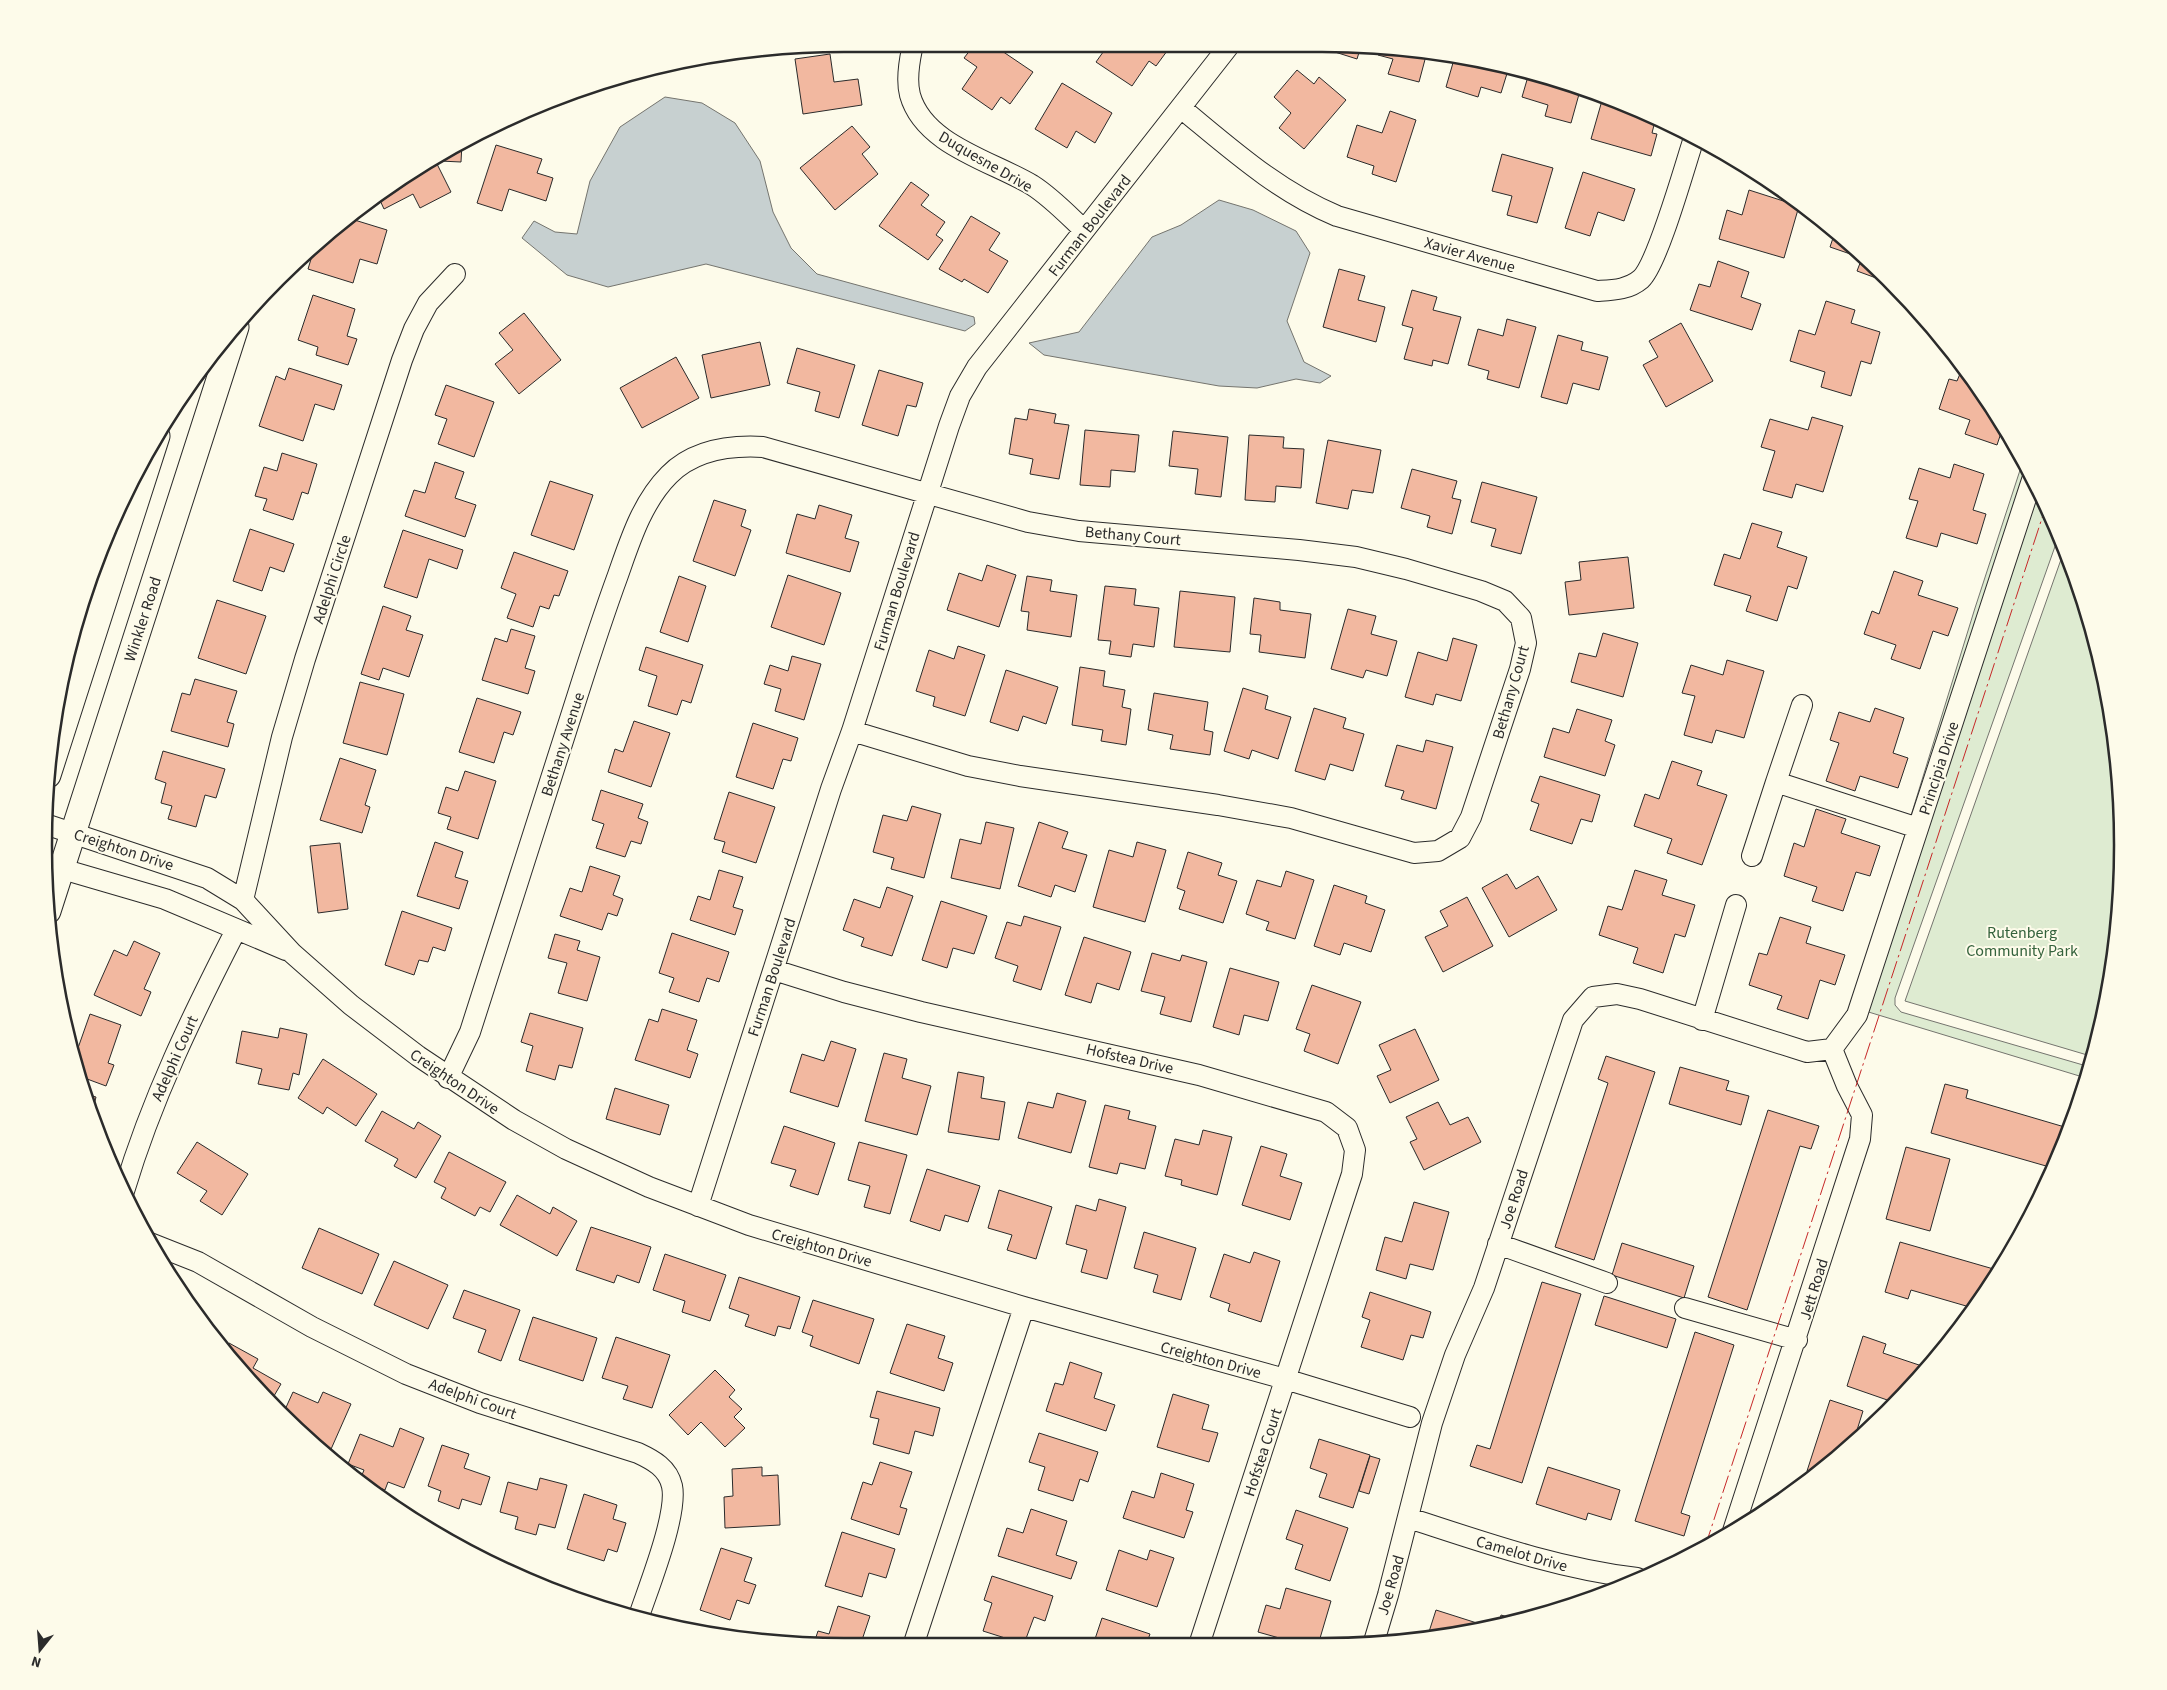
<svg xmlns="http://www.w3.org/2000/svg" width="2167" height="1690" viewBox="0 0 2167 1690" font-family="'Source Sans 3',sans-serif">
<rect width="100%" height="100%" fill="#fdfbea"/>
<path fill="#deebd1" stroke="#74746e" d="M2023 461 2058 538 1895 998V1005L1901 1012 2090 1067 2086 1078 1852 1007 1975 608Z
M2064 551 2081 587 2116 740 2122 897 2094 1057 1905 1001Z"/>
<path fill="#c7d0d0" stroke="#74746e" d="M665 97 702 103 735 123 760 161 773 212 791 248 817 274 974 317 975 324 965 331 706 264 608 287 567 275 522 238 534 221 555 232 577 234 590 181 620 127Z
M1219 200 1253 210 1296 231 1310 253 1287 321 1304 362 1331 376 1320 383 1296 379 1257 388 1219 386 1044 355 1029 343 1079 332 1152 237 1181 225Z"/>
<path fill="#f2b8a0" stroke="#2b2b2b" d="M1316 46H1361L1357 59Z
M1380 46 1427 52 1419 82 1388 74 1393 59 1378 55Z
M1170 47 1156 66 1149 61 1132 86 1096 62 1106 48Z
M971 49H999L1033 72 1010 104 1001 97 992 110 962 89 977 67 964 58Z
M830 54 834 82 858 79 862 105 803 114 795 59Z
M1455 56 1478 59 1509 67 1501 93 1481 87 1478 97 1446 87Z
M1297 70 1314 84 1319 77 1346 100 1304 149 1279 128 1291 113 1274 97Z
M1529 73 1581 87 1571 123 1545 116 1548 105 1522 97Z
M1062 83 1112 113 1095 143 1076 131 1067 148 1035 129Z
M1603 97 1655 121 1652 133 1657 134 1651 156 1591 139Z
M1390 111 1416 120 1396 182 1372 174 1374 166 1347 157 1357 125 1382 133Z
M852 126 870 147 862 154 878 174 835 210 800 168Z
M462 143 461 162 440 161 441 154Z
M496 145 542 159 537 173 553 178 546 201 509 189 502 211 477 203Z
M1502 154 1553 168 1537 223 1507 215 1512 196 1492 191Z
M434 158 451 192 420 208 413 194 384 209 378 196Z
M1583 172 1635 189 1624 221 1598 212 1590 236 1565 228Z
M911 182 929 195 921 205 945 222 936 235 943 240 928 260 879 226Z
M1749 190 1799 206 1784 258 1719 239 1727 210 1742 215Z
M971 216 1000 233 989 250 1008 261 988 293 964 279 962 282 939 269Z
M348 218 387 230 377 264 360 259 353 283 308 269 315 246Z
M1835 232 1850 242 1887 282 1857 271 1862 258 1830 247Z
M1718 261 1749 272 1741 297 1761 304 1752 330 1690 310 1699 284 1710 287Z
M1339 269 1365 276 1358 300 1385 307 1376 342 1323 327Z
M1412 290 1437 297 1433 310 1461 317 1448 364 1433 360 1432 366 1404 359 1413 328 1402 325Z
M313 295 355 309 347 336 357 339 348 365 316 355 318 347 298 340Z
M1826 301 1855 310 1851 323 1880 332 1871 364 1861 361 1851 396 1821 387 1825 372 1790 361 1799 330 1815 335Z
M524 313 561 360 519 394 495 364 513 350 499 333Z
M1507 319 1536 327 1519 388 1487 379 1489 371 1468 365 1478 329 1503 336Z
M1681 323 1713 381 1666 407 1643 365 1658 357 1649 341Z
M1558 335 1583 342 1581 350 1608 357 1599 390 1573 383 1567 404 1541 397Z
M760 342 770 385 711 398 702 355Z
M797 348 855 365 839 418 815 411 820 392 787 383Z
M676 357 699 398 642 428 620 388Z
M289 368 342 385 334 410 315 404 303 441 259 426 276 376 285 380Z
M1962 369 2003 427 1997 445 1965 434 1970 420 1939 409 1949 379 1957 381Z
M879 370 923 383 916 407 907 405 898 436 862 425Z
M446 385 494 402 474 457 438 444 447 419 435 415Z
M1029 409 1056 414 1054 423 1069 425 1059 479 1030 474 1033 459 1009 454 1015 418 1027 420Z
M1812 417 1843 426 1823 492 1796 484 1792 498 1763 490 1775 451 1761 447 1770 419 1808 430Z
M1085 430 1139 435 1135 472 1111 470 1110 487 1080 485Z
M1173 431 1228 437 1221 497 1195 494 1198 469 1169 466Z
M1249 435 1284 437 1283 448 1304 449 1301 488 1276 486 1275 502 1245 500Z
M1328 440 1381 450 1373 493 1352 490 1348 509 1316 503Z
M282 453 317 464 308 494 302 492 293 520 263 510 267 499 255 496 264 467 277 471Z
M435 462 464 472 455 498 476 505 465 537 405 516 414 490 425 493Z
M1954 464 1984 474 1973 510 1986 514 1977 544 1941 533 1937 547 1906 538 1918 501 1909 499 1919 468 1950 478Z
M1412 469 1457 481 1452 498 1461 500 1452 534 1427 527 1430 516 1401 508Z
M550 481 593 495 574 550 531 535Z
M1482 482 1537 497 1521 554 1491 546 1496 529 1471 522Z
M714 500 746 510 741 526 751 530 735 576 693 561Z
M819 505 852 515 845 538 859 542 850 572 786 553 797 514 815 519Z
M1752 523 1782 532 1777 547 1807 557 1797 589 1788 586 1777 621 1746 611 1751 596 1714 585 1724 554 1740 559Z
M250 529 294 544 284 572 270 567 262 591 233 581Z
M403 530 463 550 457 569 429 559 417 598 384 587Z
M514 552 568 571 559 596 554 595 549 609 540 606 533 627 507 618 516 594 501 588Z
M1628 557 1634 608 1569 615 1565 582 1581 580 1579 562Z
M987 565 1016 575 999 627 947 610 959 573 982 581Z
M1894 571 1923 581 1918 595 1958 608 1948 636 1933 631 1920 669 1891 659 1896 645 1864 634 1872 611 1879 614Z
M788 575 841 593 824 645 771 627Z
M679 576 706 586 688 642 660 632Z
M1027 576 1052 580 1050 591 1077 595 1071 637 1027 630 1029 612 1021 611Z
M1105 586 1136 589 1134 605 1159 608 1154 647 1133 644 1131 657 1109 654 1111 641 1098 640Z
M1180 591 1235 597 1230 652 1174 647Z
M1254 598 1280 602V610L1311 614 1305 658 1259 652 1261 635 1250 634Z
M217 600 266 616 246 674 198 658Z
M383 606 411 616 406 630 423 635 409 677 383 668 379 680 361 674Z
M1348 609 1376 616 1371 634 1397 641 1387 676 1366 670 1363 678 1331 669Z
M511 629 535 636 525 668 535 671 528 694 482 680 495 638 507 642Z
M1603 633 1638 643 1623 697 1571 682 1579 653 1596 657Z
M1453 638 1477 645 1461 701 1436 694 1433 705 1405 697 1418 652 1447 661Z
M958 646 985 655 965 716 933 706 935 697 916 691 929 650 954 659Z
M646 647 703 665 691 703 682 700 677 715 648 706 657 676 639 670Z
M792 656 821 664 804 720 775 711 781 689 764 684 770 665 788 671Z
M1727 660 1764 671 1744 738 1716 730 1712 743 1684 735 1695 696 1682 693 1691 665 1723 675Z
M1080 667 1105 671 1103 686 1125 690 1122 707 1131 709 1126 745 1101 741 1103 730 1072 725Z
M1006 670 1058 687 1046 724 1023 716 1018 731 990 722Z
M195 679 237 691 227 722 234 724 228 747 171 731 182 693 190 695Z
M360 682 404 694 387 755 343 743Z
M1243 688 1268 696 1265 709 1291 717 1278 759 1252 750 1249 759 1224 751Z
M1154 693 1208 702 1204 730 1213 732 1210 755 1170 749 1173 735 1148 730Z
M477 698 521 712 513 735 504 732 494 763 459 752Z
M1314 708 1346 718 1343 728 1364 734 1353 771 1330 764 1325 780 1295 771Z
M1875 708 1904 718 1893 753 1908 758 1898 788 1860 776 1855 791 1826 781 1839 743 1830 740 1839 712 1870 722Z
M1577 709 1612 720 1605 741 1615 745 1605 776 1544 757 1553 728 1569 733Z
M634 721 670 733 651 787 608 772 615 749 623 752Z
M753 723 798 738 791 761 783 759 773 789 736 777Z
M1426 740 1453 747 1436 809 1401 799 1404 791 1385 786 1397 745 1423 752Z
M163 751 225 769 216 798 205 795 196 827 168 819 172 806 161 803 166 783 155 779Z
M340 758 376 770 365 805 370 807 362 833 320 820Z
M1672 761 1702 771 1697 785 1727 795 1702 865 1667 853 1672 839 1634 826 1645 794 1659 799Z
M465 771 496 781 478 839 447 829 451 817 438 813 446 787 458 791Z
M1540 776 1600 795 1592 822 1581 819 1572 844 1530 830 1539 804 1531 801Z
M601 790 643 804 638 818 648 822 641 844 631 841 625 857 596 848 604 824 592 820Z
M729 792 775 807 756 863 722 852 725 842 714 839Z
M912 806 941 814 924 878 891 869 894 858 873 852 883 815 907 821Z
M1816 809 1846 819 1841 833 1880 846 1870 876 1856 872 1843 911 1812 901 1817 887 1784 876 1794 843 1804 847Z
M986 822 1014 828 1000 889 951 878 960 839 981 844Z
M1039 822 1068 832 1062 848 1087 855 1075 892 1055 885 1051 897 1018 886Z
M435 842 463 852 455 877 468 881 459 909 417 896Z
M1137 842 1166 850 1145 922 1093 907 1109 850 1133 857Z
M340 843 348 909 318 913 310 846Z
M1188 852 1222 863 1218 875 1237 881 1223 923 1179 909 1185 891 1177 888Z
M590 866 620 876 613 895 623 899 617 916 608 913 602 930 560 916 570 888 582 892Z
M719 870 743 877 733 907 743 910 735 935 690 920 698 896 710 900Z
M1635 870 1667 880 1662 895 1695 905 1685 937 1675 934 1663 973 1633 963 1638 948 1599 935 1608 906 1622 910Z
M1286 871 1314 880 1295 939 1266 930 1269 922 1246 914 1257 880 1281 887Z
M1507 874 1516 889 1538 876 1557 910 1509 937 1482 888Z
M1334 885 1367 896 1365 903 1385 910 1371 952 1344 943 1340 955 1314 946Z
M887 887 913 896 892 956 861 946 864 938 843 930 854 899 880 908Z
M1467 897 1493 946 1443 972 1425 937 1448 926 1440 911Z
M941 901 987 916 974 954 953 948 947 968 922 960Z
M402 911 452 928 445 951 433 947 428 962 419 960 414 975 385 965Z
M1024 916 1061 927 1041 990 1013 981 1018 966 995 958 1007 922 1021 926Z
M1780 917 1811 927 1806 943 1845 955 1835 985 1820 980 1808 1019 1777 1009 1782 996 1749 985 1759 953 1767 955Z
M672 933 729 952 719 982 707 978 699 1002 669 992 674 978 659 973Z
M555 934 580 941 577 950 600 957 587 1001 558 993 567 963 548 958Z
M1084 937 1131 952 1119 990 1097 983 1091 1003 1065 995Z
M134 941 160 953 144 989 151 992 141 1016 94 995 114 950 127 956Z
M1152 953 1180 961 1182 955 1207 962 1191 1022 1160 1014 1165 997 1141 991Z
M1230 968 1279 982 1268 1021 1244 1015 1239 1035 1213 1027Z
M1312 985 1361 1002 1338 1064 1304 1051 1310 1034 1296 1029Z
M662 1009 697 1020 687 1050 698 1054 690 1078 635 1060 649 1019 658 1022Z
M530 1013 583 1028 572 1068 559 1065 555 1080 526 1071 533 1046 521 1042Z
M90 1014 121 1025 108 1063 114 1065 106 1086 79 1076 71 1053 70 1045 78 1048Z
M280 1028 307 1034 299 1075 293 1073 289 1090 258 1084 262 1069 236 1063 242 1031 278 1038Z
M1415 1029 1439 1080 1390 1103 1377 1076 1391 1070 1379 1045Z
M831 1041 856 1049 838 1107 790 1092 802 1054 824 1061Z
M884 1053 907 1059 902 1078 931 1086 917 1135 865 1121Z
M1606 1056 1655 1072 1594 1260 1555 1247 1608 1083 1598 1079Z
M323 1059 377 1094 356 1126 327 1107 323 1114 298 1098Z
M1680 1067 1729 1081 1726 1090 1749 1096 1741 1125 1669 1104Z
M958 1072 984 1077 981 1098 1005 1102 999 1140 948 1132Z
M1945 1084 1968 1090 1966 1098 2068 1128 2053 1168 1931 1133Z
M615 1088 669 1105 660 1135 606 1119Z
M1057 1093 1086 1101 1071 1153 1018 1138 1028 1102 1053 1108Z
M85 1094 96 1097 92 1113Z
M1438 1102 1450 1125 1468 1117 1481 1142 1424 1170 1410 1142 1417 1139 1406 1117Z
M1105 1105 1130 1111 1128 1119 1156 1126 1145 1169 1120 1163 1117 1174 1089 1167Z
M1768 1110 1819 1126 1811 1149 1800 1146 1747 1310 1708 1297Z
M382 1111 414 1129 418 1122 441 1136 416 1178 394 1166 398 1159 365 1141Z
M784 1126 835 1143 818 1195 790 1186 796 1170 771 1163Z
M1203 1130 1232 1137 1217 1195 1181 1185 1182 1180 1165 1176 1175 1139 1199 1145Z
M197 1142 248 1174 222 1215 200 1201 207 1191 177 1173Z
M859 1142 907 1155 890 1214 864 1207 870 1186 848 1180Z
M1261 1146 1287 1154 1280 1176 1302 1183 1290 1220 1242 1205Z
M1906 1147 1950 1159 1930 1231 1886 1219Z
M449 1152 506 1182 490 1212 480 1207 475 1216 441 1198 446 1188 434 1182Z
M927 1169 980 1186 968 1222 945 1215 940 1231 910 1221Z
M999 1190 1052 1207 1036 1259 1007 1250 1012 1235 988 1228Z
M517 1195 550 1214 553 1207 577 1221 557 1256 500 1225Z
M1099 1199 1126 1207 1107 1279 1081 1272 1087 1250 1066 1244 1076 1205 1096 1211Z
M1414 1202 1449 1212 1433 1270 1410 1264 1406 1279 1376 1270 1385 1237 1402 1242Z
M591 1227 651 1247 639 1283 617 1275 614 1283 576 1270Z
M319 1228 379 1254 362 1294 302 1268Z
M1144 1232 1196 1248 1181 1300 1153 1292 1158 1275 1134 1268Z
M1900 1242 1997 1270 1973 1308 1911 1290 1908 1299 1885 1292Z
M1622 1243 1694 1266 1684 1298 1612 1275Z
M1254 1252 1280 1261 1261 1322 1228 1311 1230 1304 1210 1297 1224 1254 1250 1263Z
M665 1254 726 1275 710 1321 682 1312 685 1301 653 1290Z
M394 1261 448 1285 428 1329 374 1305Z
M739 1277 800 1297 790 1329 778 1326 775 1336 745 1326 749 1315 729 1308Z
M1542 1282 1581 1294 1522 1483 1470 1466 1477 1445 1490 1449Z
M464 1290 520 1310 501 1361 478 1352 486 1330 453 1318Z
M1370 1292 1431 1312 1423 1338 1411 1335 1403 1360 1361 1347 1370 1320 1362 1317Z
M1604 1296 1676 1319 1667 1348 1595 1325Z
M813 1300 874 1319 859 1364 810 1346 813 1336 802 1332Z
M533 1317 597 1338 583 1381 519 1360Z
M907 1324 945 1336 938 1358 953 1363 944 1391 890 1373Z
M1695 1332 1734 1345 1681 1513 1690 1516 1684 1536 1635 1521Z
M1863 1336 1886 1344 1883 1353 1925 1367 1893 1402 1847 1386Z
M616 1337 670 1355 652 1408 623 1399 628 1386 602 1378Z
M229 1343 258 1359 253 1368 281 1384 271 1401 243 1374 225 1349Z
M1070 1362 1102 1373 1094 1398 1115 1405 1106 1431 1046 1411 1055 1383 1063 1385Z
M715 1370 735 1390 729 1397 742 1409 734 1417 745 1428 725 1447 701 1422 688 1435 669 1415Z
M877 1391 940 1408 933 1436 915 1431 909 1454 873 1444 879 1419 870 1417Z
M293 1392 318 1403 323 1392 351 1404 328 1456 283 1414Z
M1173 1394 1209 1405 1202 1429 1218 1433 1209 1462 1157 1447Z
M1830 1400 1863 1411 1852 1446 1814 1474 1807 1471Z
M400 1428 424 1438 404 1488 388 1482 385 1490 360 1480 364 1470 348 1464 360 1434 393 1447Z
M1039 1433 1098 1452 1088 1482 1080 1479 1073 1501 1038 1490 1045 1467 1029 1462Z
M1319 1439 1370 1455 1353 1508 1319 1497 1327 1474 1310 1468Z
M442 1445 469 1454 464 1468 490 1477 481 1505 462 1499 459 1509 438 1501 441 1491 428 1486Z
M1370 1456 1380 1459 1369 1494 1359 1491Z
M880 1462 912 1472 900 1507 907 1509 899 1535 851 1519 863 1482 872 1485Z
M762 1467V1476L778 1475 780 1525 725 1528 724 1497 733 1496 732 1469Z
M1548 1467 1620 1490 1611 1520 1588 1513 1586 1520 1536 1504Z
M1161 1473 1194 1484 1186 1510 1193 1512 1184 1538 1123 1518 1132 1491 1154 1498Z
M540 1478 567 1485 555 1528 539 1524 536 1535 515 1529 518 1517 500 1512 508 1482 537 1490Z
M584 1494 617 1505 613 1519 626 1523 617 1552 608 1549 604 1561 567 1549Z
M1031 1509 1067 1521 1056 1555 1077 1562 1071 1579 998 1556 1007 1528 1023 1533Z
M1296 1510 1348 1528 1330 1581 1295 1569 1303 1545 1286 1539Z
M842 1532 895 1549 886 1578 869 1573 862 1597 825 1586Z
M721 1548 752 1558 744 1581 756 1585 749 1604 737 1600 730 1620 700 1610Z
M1119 1550 1147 1560 1150 1550 1174 1558 1157 1607 1106 1590Z
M992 1576 1053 1596 1045 1621 1034 1617 1024 1644 983 1631 992 1603 984 1600Z
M1286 1588 1331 1601 1318 1645H1304L1258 1632 1266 1605 1280 1609Z
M838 1606 870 1616 860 1646 814 1643 818 1631 829 1634Z
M1436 1610 1480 1624 1478 1631 1427 1638Z
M1501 1615 1518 1620 1498 1626Z
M1102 1618 1150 1634 1146 1645H1093Z
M694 1627 712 1633 693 1631Z"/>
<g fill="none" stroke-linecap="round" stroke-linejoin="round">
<g stroke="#2b2b2b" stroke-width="22">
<path id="minor" d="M912 49C909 63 906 80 910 95 924 145 992 161 1032 185 1051 197 1067 214 1084 230
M1181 108C1231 149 1277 191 1337 216L1597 291C1613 290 1628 290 1641 279 1658 263 1685 165 1694 138
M1776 782 1802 705
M45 824 207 878 243 900 292 953 351 1005 418 1056 514 1120 566 1149 649 1187 749 1225 1024 1307 1285 1379 1410 1417
M1752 856 1776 782 1918 828
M45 864 165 899 286 950
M243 900 282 737 305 659 402 360 414 329 428 303 455 274
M774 970 844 992 921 1012 1199 1075 1326 1112 1347 1128 1355 1150 1352 1174 1199 1645
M1702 1020 1736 905
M1832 1049 1857 1015 2032 480
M448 1078 470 1032C506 920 541 809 577 697 590 656 603 616 618 575 630 541 642 502 669 475 694 450 729 445 763 447L1028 522 1079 531 1299 550 1356 557 1406 569 1481 591 1505 601 1521 618 1526 643 1520 669 1471 817 1460 838 1438 851 1414 853 1291 818 1218 805 1020 776 968 766 852 731
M124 1191C152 1098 192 1016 236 930
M698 1206 831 789 852 731 949 426 960 396 977 367 1228 47
M150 1243 198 1262 312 1327 406 1374 480 1403 638 1453C653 1460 668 1468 672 1486 678 1514 649 1586 639 1616
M1498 1244 1607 1283
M1685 1308 1797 1340
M1409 1518C1486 1543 1556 1568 1637 1578
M1733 1531 1860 1139 1862 1115 1847 1086 1832 1049
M1373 1645 1388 1595 1432 1423 1455 1355 1484 1288 1573 1020 1593 997 1617 994 1640 999 1807 1052 1832 1049
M913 1646 1024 1307"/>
</g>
<g stroke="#2b2b2b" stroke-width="27">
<path id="tertiary" d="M48 775 157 436
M48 911 236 327"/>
</g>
<use href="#minor" stroke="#fdfbea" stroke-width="20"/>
<use href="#tertiary" stroke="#fdfbea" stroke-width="25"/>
<path stroke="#c62828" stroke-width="1" stroke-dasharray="18 4 2.5 4" stroke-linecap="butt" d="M1705 1547 2045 509"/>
</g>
<g text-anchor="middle" stroke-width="4" stroke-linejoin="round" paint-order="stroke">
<g font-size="16" fill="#2b2b2b" stroke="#fdfbea">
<text transform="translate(986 161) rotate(30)" y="6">Duquesne Drive</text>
<text transform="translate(1089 225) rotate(-52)" y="6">Furman Boulevard</text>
<text transform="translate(1470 254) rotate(16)" y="6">Xavier Avenue</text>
<text transform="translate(1133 535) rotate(5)" y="6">Bethany Court</text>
<text transform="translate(331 579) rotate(-72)" y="6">Adelphi Circle</text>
<text transform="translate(896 591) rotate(-73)" y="6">Furman Boulevard</text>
<text transform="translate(142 619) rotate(-72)" y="6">Winkler Road</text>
<text transform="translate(1510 692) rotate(-74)" y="6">Bethany Court</text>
<text transform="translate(562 744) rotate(-72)" y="6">Bethany Avenue</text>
<text transform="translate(1938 768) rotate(-72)" y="6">Principia Drive</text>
<text transform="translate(124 849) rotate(18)" y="6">Creighton Drive</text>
<text transform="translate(771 977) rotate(-72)" y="6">Furman Boulevard</text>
<text transform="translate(174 1058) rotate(-66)" y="6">Adelphi Court</text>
<text transform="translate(1130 1058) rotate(13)" y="6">Hofstea Drive</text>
<text transform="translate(455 1081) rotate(34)" y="6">Creighton Drive</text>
<text transform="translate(1513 1199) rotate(-72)" y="6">Joe Road</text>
<text transform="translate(822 1247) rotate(16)" y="6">Creighton Drive</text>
<text transform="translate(1813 1289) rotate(-73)" y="6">Jett Road</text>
<text transform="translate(1211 1359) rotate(15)" y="6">Creighton Drive</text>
<text transform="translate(473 1398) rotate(20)" y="6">Adelphi Court</text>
<text transform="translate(1262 1452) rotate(-72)" y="6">Hofstea Court</text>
<text transform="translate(1522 1553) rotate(16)" y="6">Camelot Drive</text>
<text transform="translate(1390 1585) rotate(-74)" y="6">Joe Road</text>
</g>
<g font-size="16" fill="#34623c" stroke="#fdfbea">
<text x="2022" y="938">Rutenberg<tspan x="2022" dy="18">Community Park</tspan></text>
</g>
</g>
<path d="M0 0H2167V1690H0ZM844 52H1322A792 792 0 0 1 2114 844V846A792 792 0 0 1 1322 1638H844A792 792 0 0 1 52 846V844A792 792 0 0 1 844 52Z" fill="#fdfbea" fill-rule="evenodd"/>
<path fill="none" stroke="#2b2b2b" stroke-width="2.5" d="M844 52H1322A792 792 0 0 1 2114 844V846A792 792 0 0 1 1322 1638H844A792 792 0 0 1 52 846V844A792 792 0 0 1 844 52Z"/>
<g transform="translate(40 1650) rotate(197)" stroke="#fdfbea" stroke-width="4" paint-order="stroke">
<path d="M0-4L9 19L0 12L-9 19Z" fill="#2b2b2b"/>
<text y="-8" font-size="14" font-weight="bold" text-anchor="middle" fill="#2b2b2b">N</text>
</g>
</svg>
